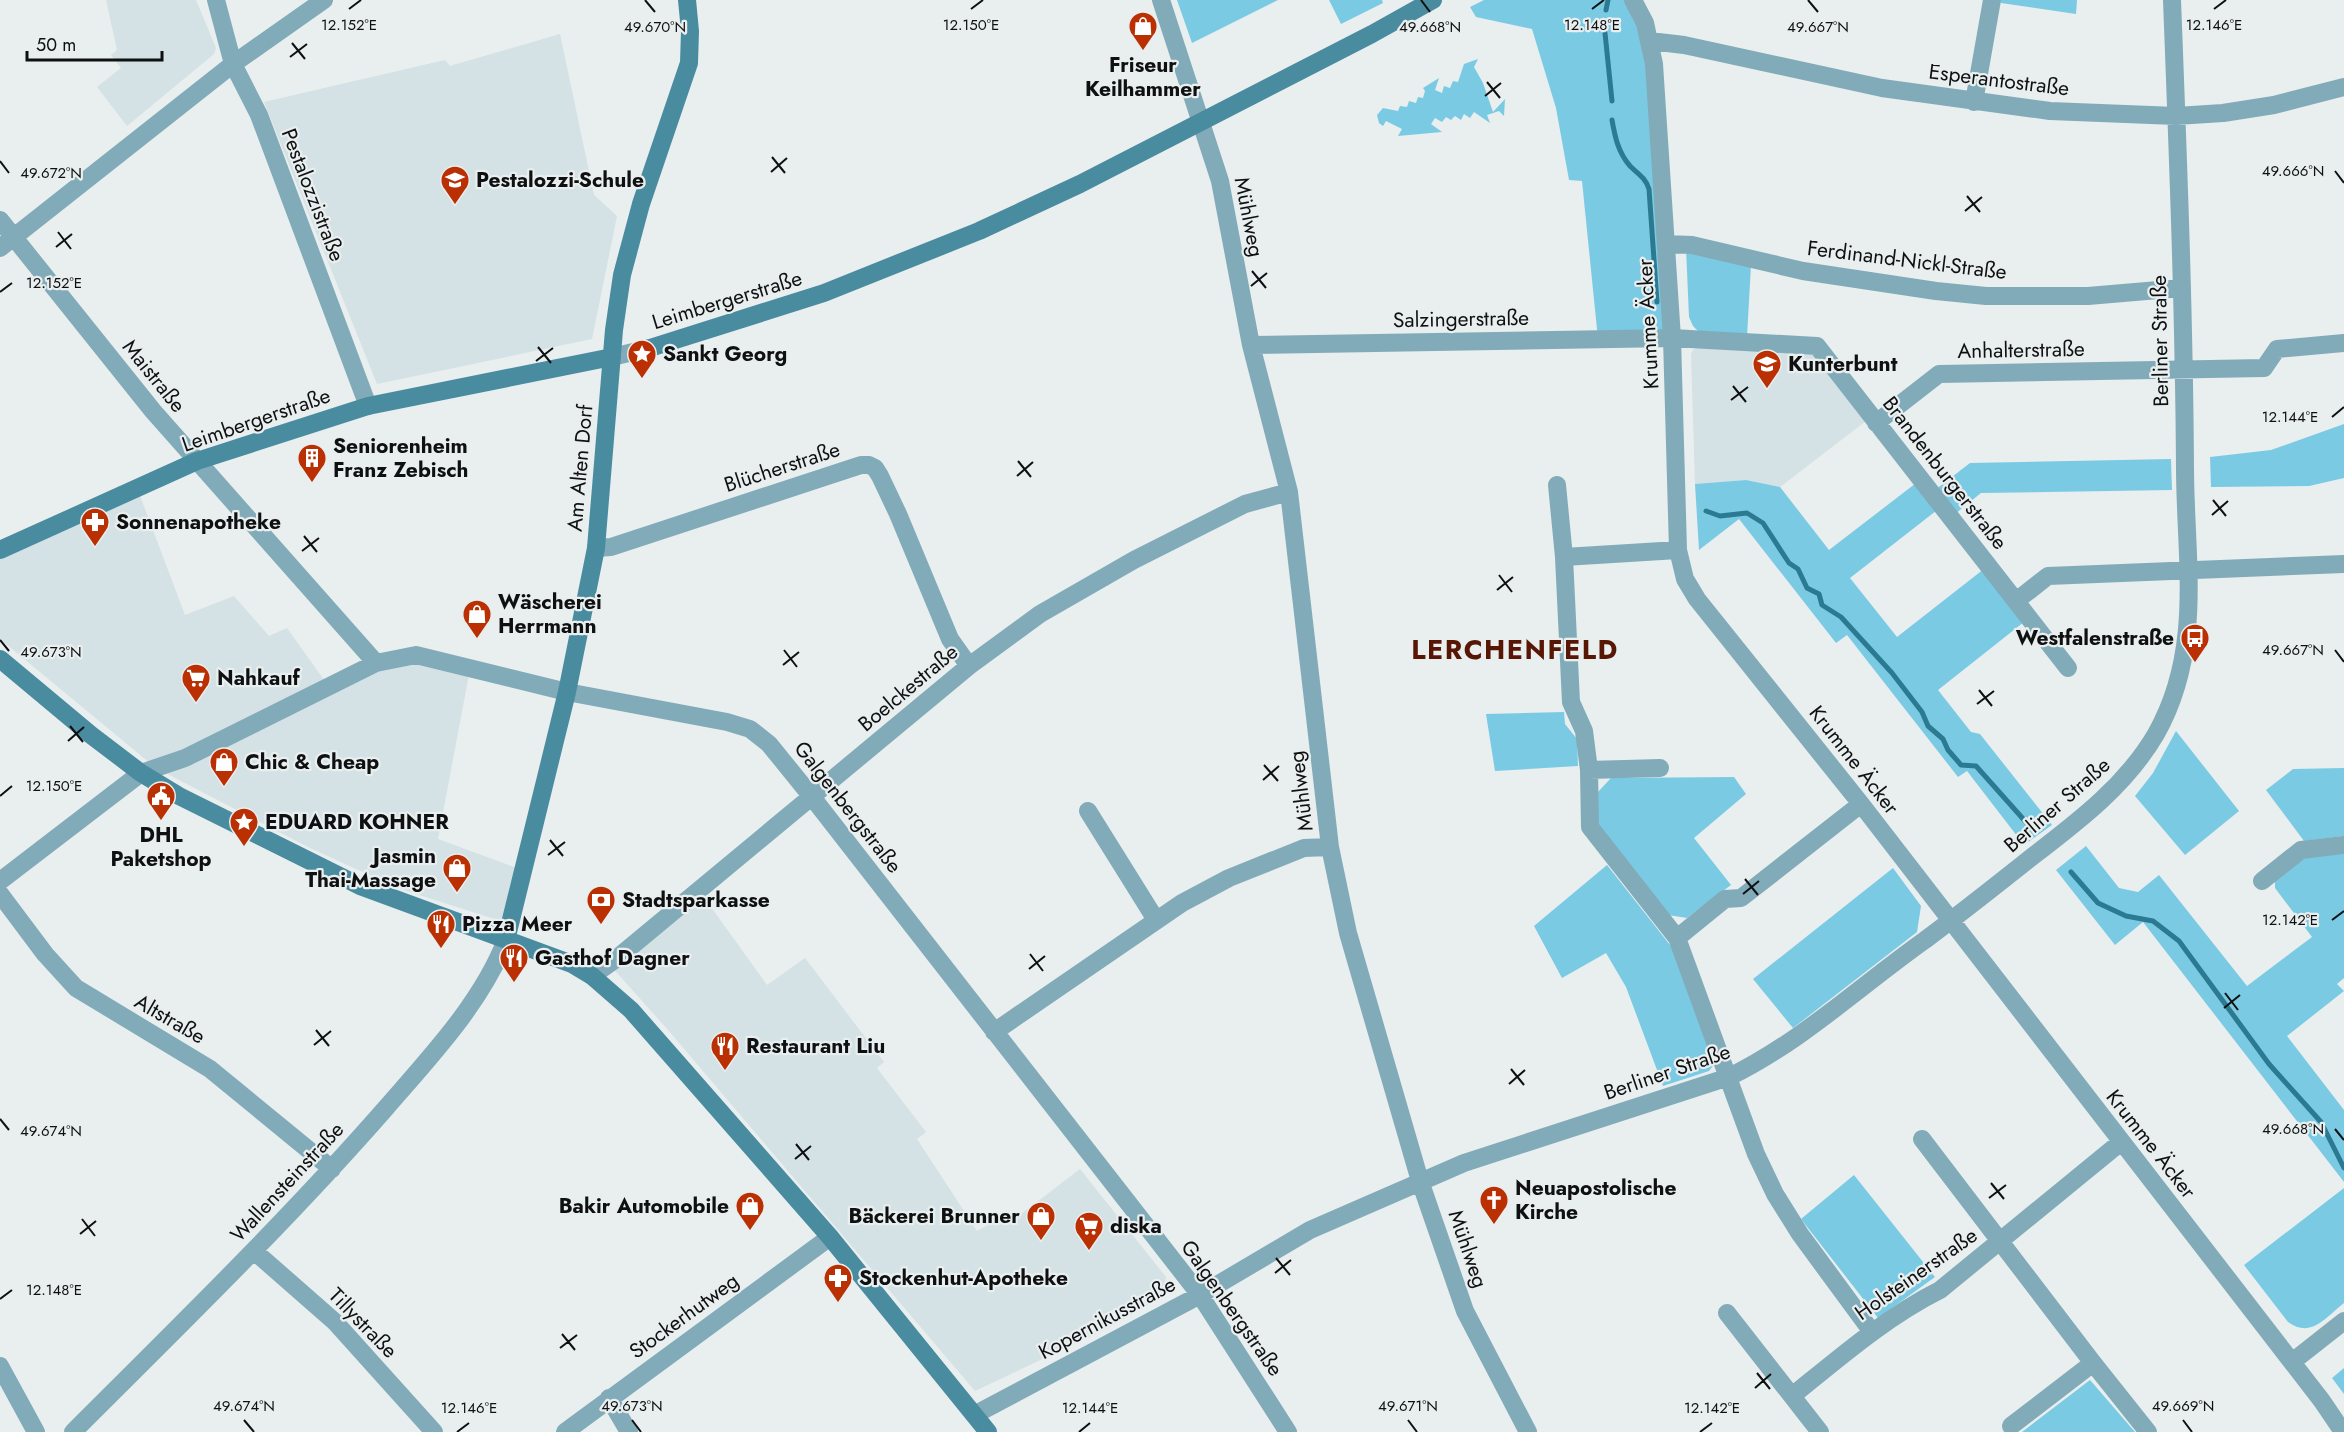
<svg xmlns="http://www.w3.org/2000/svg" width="2344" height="1432" viewBox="0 0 2344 1432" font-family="Jost,sans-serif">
<rect width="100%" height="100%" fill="#e9eeef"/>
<path fill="#d4e1e5" d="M106 0H196L216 48 214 54 127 126 97 87 121 68 111 55 117 50Z
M560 34 594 195 617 216 592 339 377 384 264 102 445 60 450 66Z
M1703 345 1814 354 1866 421 1780 487 1746 480 1695 484 1691 354 1693 350Z
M137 488 185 615 234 596 269 636 287 628 329 687 416 655 470 669 438 839 522 870 510 924 407 891 356 869 308 847 156 768 0 639V550Z
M698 889 767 985 805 958 884 1062 877 1068 926 1132 917 1139 977 1231 1005 1215 1012 1221 1080 1169 1166 1277 1162 1297 1108 1328 975 1391 669 1031 609 964Z"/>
<path fill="#7acae4" d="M1177 0H1278L1192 43Z
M1329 0H1382L1383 3 1341 24Z
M1484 0H1626L1639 28 1651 65 1664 333 1598 339 1582 181 1569 180 1556 108 1532 29 1476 17 1470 7Z
M2001 0H2077L2076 14 2001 3Z
M1478 59 1474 67 1483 83 1493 112 1505 99 1504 116 1499 111 1487 115 1490 123 1474 112 1470 118 1464 114 1461 120 1455 116 1451 120 1446 117 1442 122 1435 118 1431 124 1442 132 1398 136 1402 129 1386 121 1383 126 1379 123 1377 115 1383 108 1398 111 1400 106 1407 107 1409 101 1416 103 1418 97 1423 98 1425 91 1423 88 1439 78 1435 90 1442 93 1444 86 1450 88 1453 81 1458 82 1464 64Z
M1686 248 1751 265 1747 337 1702 335 1693 326 1689 317Z
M2344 424V478L2309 486 2211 487 2210 457 2271 450Z
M2171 459 2172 490 1981 493 1950 518 1941 507 1850 578 1897 637 1989 565 2029 618 1938 690 1971 732 1980 734 2052 825 2024 845 1967 771 1958 777 1847 635 1836 643 1739 519 1699 550 1695 484 1746 480 1780 487 1829 550 1920 480 1931 493 1970 463Z
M1564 712 1565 724 1577 739 1578 766 1495 771 1486 714Z
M2176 731 2239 811 2185 855 2135 796 2153 773Z
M2344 768V836L2304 841 2266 790 2293 769Z
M1734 777 1746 794 1694 838 1731 885 1687 918 1668 915 1598 826 1597 793 1611 778Z
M2086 846 2119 888 2138 892 2159 875 2247 986 2312 937 2275 888V881L2308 855 2344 854V978L2337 984 2344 991 2287 1036 2344 1110V1182L2143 922 2115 945 2056 870Z
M1607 865 1681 959 1716 1062 1709 1071 1663 1086 1626 987 1606 953 1562 978 1534 926Z
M1893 868 1921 906 1917 932 1793 1028 1753 979Z
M1854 1175 1935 1277 1878 1318 1801 1219Z
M2344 1188V1303C2326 1317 2311 1339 2288 1322L2244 1265Z
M2344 1368V1394L2332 1378Z
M2090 1380 2135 1432H2022Z"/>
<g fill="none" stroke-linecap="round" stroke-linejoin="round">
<path stroke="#2b7a91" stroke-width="5" d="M1606 10 1608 0
M1605 33 1612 101
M1612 120C1615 137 1618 152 1630 166 1638 174 1645 177 1649 189L1657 302
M1706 511 1720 516 1747 513 1763 523 1789 563 1798 569 1807 588 1819 594 1822 605 1841 617 1892 673 1922 712 1928 726 1943 739 1948 750 1961 765 1976 766 2033 830
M2071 872 2098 903 2126 916 2153 921 2179 941 2269 1064 2321 1122 2344 1168"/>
<path stroke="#82abb9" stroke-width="18" d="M216 0 233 64 259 115 368 406
M1161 0 1220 181 1251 345 1289 492 1330 847 1348 933 1420 1181 1465 1311 1528 1432
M1633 0 1645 23 1654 64 1672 338 1678 550 1685 579 1697 599 1861 804 2322 1401 2343 1432
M1650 41 1684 45 1882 88 2050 111 2176 116 2223 113 2274 105 2344 87
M1974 102 1992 0
M0 220 153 411 376 663
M1666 244 1692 245 1803 271 1936 291 1986 296H2088L2182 288
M0 248 233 64 324 0
M1251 345 1672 338 1817 346 2068 668
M612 357 650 348
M1876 423 1939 374 2264 368 2277 349 2344 343
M1557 485 1564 557 1571 702 1584 731 1589 770 1590 827 1677 938 1756 1154 1775 1194 1800 1234 1872 1332
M596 548 611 547 861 465H869L875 468 880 476 898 514 950 639 969 666
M1564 557 1678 550
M2016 601 2048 576 2344 564
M1589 770 1660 768
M1088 811 1156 920
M0 881 141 773 185 758 376 663 416 655 567 692 727 722 750 729 769 744 812 797 1200 1295 1288 1432
M2262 881 2301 850 2344 845
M0 894 45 954 76 988 210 1069 332 1169
M1677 938 1725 899 1741 898 1861 804
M592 976 616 959 969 666 1040 614 1134 560 1245 504 1289 492
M994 1032 1182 903 1229 878 1304 848 1330 847
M1922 1139 2093 1363 2148 1432
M254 1251 335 1322 434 1432
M1727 1313 1820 1432
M2292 1362 2344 1321
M0 1366 36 1432
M1792 1396C1839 1358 1886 1317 1940 1290L2121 1142
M609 1398 629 1432
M976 1414 1200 1295 1310 1230 1464 1163 1729 1077C1801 1042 1860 986 1925 940 1960 914 1994 887 2028 860 2076 823 2125 787 2156 734 2204 649 2185 559 2185 467 2184 311 2178 156 2172 0
M2011 1426 2093 1363
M73 1432C179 1326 286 1222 385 1109 429 1058 481 1004 506 940
M565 1432 830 1237"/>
<path stroke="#498b9f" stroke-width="18" d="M650 348 824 293 979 231 1080 184 1372 34 1433 0
M0 550 197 461 368 406 612 357
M0 659 91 735 141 773 179 796 360 886 572 964 592 976 631 1010 830 1237 988 1432
M506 940 567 692 596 548 614 330 622 275 641 204 689 63 690 31 687 0"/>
</g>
<path fill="none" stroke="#0f1011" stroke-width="2" d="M645 0 655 12M1421 0 1430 12M1808 0 1818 12M349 9 361 0M971 9 983 0M1592 9 1604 0M2214 9 2226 0M292 43 305 59M290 57 307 44M1487 82 1500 98M1485 96 1501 83M772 157 785 173M0 161 9 173M2335 171 2344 183M771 172 787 158M1967 196 1980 212M1965 211 1982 197M58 232 71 249M56 247 72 234M1252 271 1266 288M1251 286 1267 273M0 292 12 283M538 347 551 363M536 361 553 348M1733 386 1746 402M1731 400 1748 387M2332 417 2344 407M1018 461 1031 477M1017 476 1033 462M2213 500 2226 516M2212 515 2228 501M304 536 317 552M302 551 319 538M1499 575 1512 592M1497 590 1513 577M0 640 9 651M784 650 797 667M2335 650 2344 662M783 665 799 652M1979 690 1992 706M1977 704 1994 691M70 726 83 742M68 741 84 727M1264 765 1278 781M1263 780 1279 766M0 796 12 786M550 840 563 856M548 855 565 842M1745 879 1758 895M1743 894 1759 881M2332 920 2344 911M1030 954 1043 971M1029 969 1045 956M2225 993 2238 1010M2224 1008 2240 995M316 1030 329 1046M314 1045 331 1031M1511 1069 1524 1085M1509 1084 1525 1070M0 1119 9 1130M2335 1129 2344 1140M796 1144 809 1160M795 1159 811 1146M1991 1183 2004 1199M1989 1198 2006 1185M82 1219 95 1236M80 1234 96 1221M1276 1258 1290 1275M1275 1273 1291 1260M0 1299 12 1290M562 1334 575 1350M560 1348 577 1335M1757 1373 1770 1389M1755 1388 1771 1374M244 1420 254 1432M632 1420 641 1432M1408 1420 1417 1432M2183 1420 2192 1432M457 1432 469 1423M1079 1432 1090 1423M1700 1432 1712 1423"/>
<defs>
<g id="shop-pin" transform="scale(1.5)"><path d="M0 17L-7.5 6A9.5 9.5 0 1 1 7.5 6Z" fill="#ba3003" stroke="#e9eeef"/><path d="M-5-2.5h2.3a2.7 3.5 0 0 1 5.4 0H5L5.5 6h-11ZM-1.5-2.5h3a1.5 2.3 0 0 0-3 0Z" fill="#fff"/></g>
<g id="school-pin" transform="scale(1.5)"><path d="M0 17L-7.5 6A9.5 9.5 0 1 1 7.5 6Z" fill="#ba3003" stroke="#e9eeef"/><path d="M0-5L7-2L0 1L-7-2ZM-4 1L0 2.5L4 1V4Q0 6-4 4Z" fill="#fff"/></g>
<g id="sight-pin" transform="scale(1.5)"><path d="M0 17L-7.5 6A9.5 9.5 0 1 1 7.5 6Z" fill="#ba3003" stroke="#e9eeef"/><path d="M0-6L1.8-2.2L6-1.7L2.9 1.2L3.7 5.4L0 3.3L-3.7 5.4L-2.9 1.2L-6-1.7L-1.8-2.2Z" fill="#fff"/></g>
<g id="building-pin" transform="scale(1.5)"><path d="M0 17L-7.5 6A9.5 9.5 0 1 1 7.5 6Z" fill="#ba3003" stroke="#e9eeef"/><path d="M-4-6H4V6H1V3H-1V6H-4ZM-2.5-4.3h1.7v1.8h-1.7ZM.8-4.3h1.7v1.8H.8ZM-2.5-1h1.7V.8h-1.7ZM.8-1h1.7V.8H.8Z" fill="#fff"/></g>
<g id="pharmacy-pin" transform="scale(1.5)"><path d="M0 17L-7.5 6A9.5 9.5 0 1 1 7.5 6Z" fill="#ba3003" stroke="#e9eeef"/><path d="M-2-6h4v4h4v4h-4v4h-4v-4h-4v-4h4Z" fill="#fff"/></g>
<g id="bus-pin" transform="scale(1.5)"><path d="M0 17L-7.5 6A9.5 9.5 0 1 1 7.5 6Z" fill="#ba3003" stroke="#e9eeef"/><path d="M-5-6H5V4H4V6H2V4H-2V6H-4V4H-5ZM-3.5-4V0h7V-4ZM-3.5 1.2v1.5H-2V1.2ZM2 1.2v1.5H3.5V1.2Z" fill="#fff"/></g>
<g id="supermarket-pin" transform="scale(1.5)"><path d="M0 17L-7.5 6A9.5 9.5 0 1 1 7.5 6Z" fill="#ba3003" stroke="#e9eeef"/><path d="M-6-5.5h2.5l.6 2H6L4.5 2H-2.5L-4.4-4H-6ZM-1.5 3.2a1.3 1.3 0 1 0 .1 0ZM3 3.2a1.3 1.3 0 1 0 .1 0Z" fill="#fff"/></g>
<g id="civic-pin" transform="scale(1.5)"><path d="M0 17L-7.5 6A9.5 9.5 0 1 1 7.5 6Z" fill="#ba3003" stroke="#e9eeef"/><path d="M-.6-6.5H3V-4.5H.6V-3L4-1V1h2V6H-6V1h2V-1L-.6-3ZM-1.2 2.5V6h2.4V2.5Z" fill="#fff"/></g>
<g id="bank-pin" transform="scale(1.5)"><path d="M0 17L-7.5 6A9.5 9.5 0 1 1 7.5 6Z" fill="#ba3003" stroke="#e9eeef"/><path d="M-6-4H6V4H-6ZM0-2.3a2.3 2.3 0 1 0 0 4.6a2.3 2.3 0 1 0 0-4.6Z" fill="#fff"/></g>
<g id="restaurant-pin" transform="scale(1.5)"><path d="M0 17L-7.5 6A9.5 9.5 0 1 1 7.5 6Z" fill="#ba3003" stroke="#e9eeef"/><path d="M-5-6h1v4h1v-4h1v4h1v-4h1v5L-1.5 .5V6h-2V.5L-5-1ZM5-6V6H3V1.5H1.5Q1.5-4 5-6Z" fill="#fff"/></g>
<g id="church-pin" transform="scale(1.5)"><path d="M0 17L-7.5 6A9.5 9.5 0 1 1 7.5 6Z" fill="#ba3003" stroke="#e9eeef"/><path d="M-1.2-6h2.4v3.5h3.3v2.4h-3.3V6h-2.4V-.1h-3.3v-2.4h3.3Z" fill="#fff"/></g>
</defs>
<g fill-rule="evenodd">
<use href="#shop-pin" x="1143" y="26"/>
<use href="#school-pin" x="455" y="180"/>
<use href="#sight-pin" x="642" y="354"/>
<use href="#school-pin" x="1767" y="364"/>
<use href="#building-pin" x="312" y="458"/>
<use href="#pharmacy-pin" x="95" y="522"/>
<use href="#shop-pin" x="477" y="614"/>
<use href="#bus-pin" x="2195" y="638"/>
<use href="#supermarket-pin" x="196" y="678"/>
<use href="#shop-pin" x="224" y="762"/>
<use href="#civic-pin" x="161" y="796"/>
<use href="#sight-pin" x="244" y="822"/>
<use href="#shop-pin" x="457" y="868"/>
<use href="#bank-pin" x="601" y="900"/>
<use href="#restaurant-pin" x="441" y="924"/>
<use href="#restaurant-pin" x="514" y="958"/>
<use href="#restaurant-pin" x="725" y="1046"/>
<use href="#church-pin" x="1494" y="1200"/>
<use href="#shop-pin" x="750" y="1206"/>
<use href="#shop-pin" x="1041" y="1216"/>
<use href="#supermarket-pin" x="1089" y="1226"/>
<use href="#pharmacy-pin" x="838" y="1278"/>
</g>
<g text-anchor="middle" stroke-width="4.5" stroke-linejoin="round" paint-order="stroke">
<g font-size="21" font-weight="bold" fill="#0f1011" stroke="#e9eeef" text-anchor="start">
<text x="1143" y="72" text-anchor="middle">Friseur<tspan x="1143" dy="24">Keilhammer</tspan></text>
<text x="476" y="187">Pestalozzi-Schule</text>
<text x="663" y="361">Sankt Georg</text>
<text x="1788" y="371">Kunterbunt</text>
<text x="333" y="453">Seniorenheim<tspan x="333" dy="24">Franz Zebisch</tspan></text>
<text x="116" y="529">Sonnenapotheke</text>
<text x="498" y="609">Wäscherei<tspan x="498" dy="24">Herrmann</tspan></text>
<text x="2174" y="645" text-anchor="end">Westfalenstraße</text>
<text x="217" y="685">Nahkauf</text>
<text x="245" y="769">Chic &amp; Cheap</text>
<text x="265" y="829">EDUARD KOHNER</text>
<text x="161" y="842" text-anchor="middle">DHL<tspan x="161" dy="24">Paketshop</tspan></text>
<text x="436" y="863" text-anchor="end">Jasmin<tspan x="436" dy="24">Thai-Massage</tspan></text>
<text x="622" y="907">Stadtsparkasse</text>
<text x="462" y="931">Pizza Meer</text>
<text x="535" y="965">Gasthof Dagner</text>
<text x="746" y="1053">Restaurant Liu</text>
<text x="1515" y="1195">Neuapostolische<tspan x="1515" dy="24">Kirche</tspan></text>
<text x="729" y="1213" text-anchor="end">Bakir Automobile</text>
<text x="1020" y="1223" text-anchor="end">Bäckerei Brunner</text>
<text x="1110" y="1233">diska</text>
<text x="859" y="1285">Stockenhut-Apotheke</text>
</g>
<g font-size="21" fill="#0f1011" stroke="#e9eeef">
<text transform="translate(1999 80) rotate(7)" y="7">Esperantostraße</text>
<text transform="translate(313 195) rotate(69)" y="7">Pestalozzistraße</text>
<text transform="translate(1249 217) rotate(79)" y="7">Mühlweg</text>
<text transform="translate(1907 260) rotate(7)" y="7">Ferdinand-Nickl-Straße</text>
<text transform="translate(727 300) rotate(-17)" y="7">Leimbergerstraße</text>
<text transform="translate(1461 319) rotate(-1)" y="7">Salzingerstraße</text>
<text transform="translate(1648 324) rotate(-93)" y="7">Krumme Äcker</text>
<text transform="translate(2160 341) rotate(-91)" y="7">Berliner Straße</text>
<text transform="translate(2021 350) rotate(-1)" y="7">Anhalterstraße</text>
<text transform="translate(154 376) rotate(51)" y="7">Maistraße</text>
<text transform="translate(256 420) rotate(-19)" y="7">Leimbergerstraße</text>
<text transform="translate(782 467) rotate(-18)" y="7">Blücherstraße</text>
<text transform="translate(580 468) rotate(-85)" y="7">Am Alten Dorf</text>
<text transform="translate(1945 473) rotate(52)" y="7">Brandenburgerstraße</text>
<text transform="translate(908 688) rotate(-40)" y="7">Boelckestraße</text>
<text transform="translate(1854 760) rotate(52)" y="7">Krumme Äcker</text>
<text transform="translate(1301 791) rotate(-97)" y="7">Mühlweg</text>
<text transform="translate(2057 805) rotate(-41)" y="7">Berliner Straße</text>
<text transform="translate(848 807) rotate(52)" y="7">Galgenbergstraße</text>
<text transform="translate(170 1019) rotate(30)" y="7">Altstraße</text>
<text transform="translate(1667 1072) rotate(-19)" y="7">Berliner Straße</text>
<text transform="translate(2151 1144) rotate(52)" y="7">Krumme Äcker</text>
<text transform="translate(287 1182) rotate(-47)" y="7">Wallensteinstraße</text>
<text transform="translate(1468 1249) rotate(71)" y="7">Mühlweg</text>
<text transform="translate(1916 1274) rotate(-35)" y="7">Holsteinerstraße</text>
<text transform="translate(1232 1308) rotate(55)" y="7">Galgenbergstraße</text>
<text transform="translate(684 1316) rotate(-36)" y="7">Stockerhutweg</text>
<text transform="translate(1107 1318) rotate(-28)" y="7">Kopernikusstraße</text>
<text transform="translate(363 1323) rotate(46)" y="7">Tillystraße</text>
</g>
<g font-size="27" font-weight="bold" letter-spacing="1.5" fill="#581605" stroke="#e9eeef">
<text x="1515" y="659">LERCHENFELD</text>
</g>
</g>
<g font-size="15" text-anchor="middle" fill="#0f1011" stroke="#e9eeef" stroke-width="4.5" stroke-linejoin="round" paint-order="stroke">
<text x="349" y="30">12.152°E</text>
<text x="971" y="30">12.150°E</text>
<text x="1592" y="30">12.148°E</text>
<text x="2214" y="30">12.146°E</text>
<text x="655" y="32">49.670°N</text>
<text x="1430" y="32">49.668°N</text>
<text x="1818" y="32">49.667°N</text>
<text x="2293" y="176">49.666°N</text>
<text x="51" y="178">49.672°N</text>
<text x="54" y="288">12.152°E</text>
<text x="2290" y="422">12.144°E</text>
<text x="2293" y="655">49.667°N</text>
<text x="51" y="657">49.673°N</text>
<text x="54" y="791">12.150°E</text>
<text x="2290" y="925">12.142°E</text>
<text x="2293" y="1134">49.668°N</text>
<text x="51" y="1136">49.674°N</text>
<text x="54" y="1295">12.148°E</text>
<text x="244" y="1411">49.674°N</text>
<text x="632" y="1411">49.673°N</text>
<text x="1408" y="1411">49.671°N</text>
<text x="2183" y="1411">49.669°N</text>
<text x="469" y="1413">12.146°E</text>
<text x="1090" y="1413">12.144°E</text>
<text x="1712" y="1413">12.142°E</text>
</g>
<path d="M27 51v9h135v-9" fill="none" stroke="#0f1011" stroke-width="3"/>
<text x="36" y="51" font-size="18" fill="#0f1011" stroke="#e9eeef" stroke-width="4.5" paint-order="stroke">50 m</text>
</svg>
